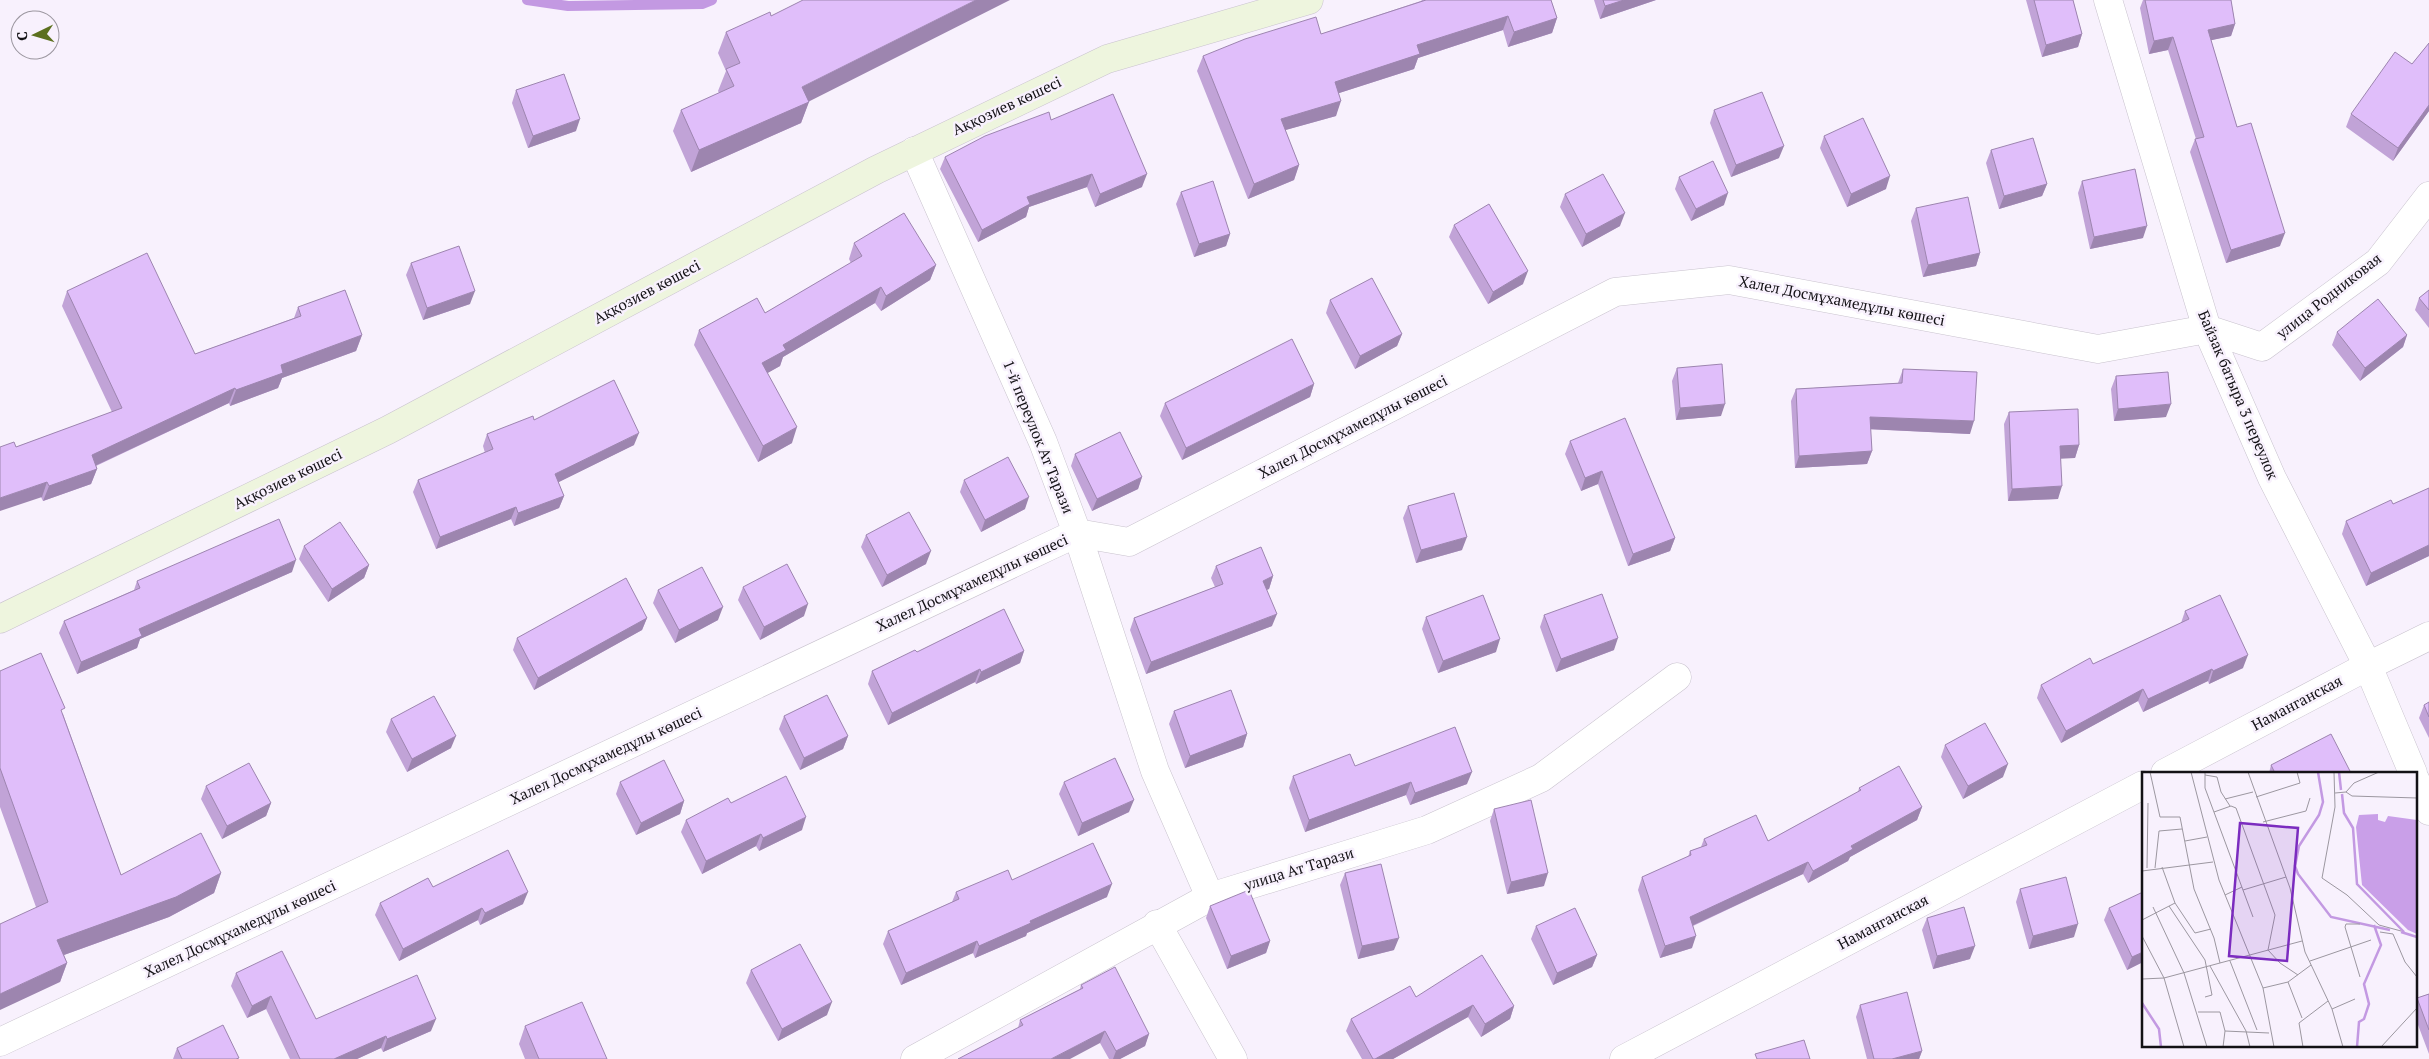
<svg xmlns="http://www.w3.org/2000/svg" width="2429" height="1059" viewBox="0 0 2429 1059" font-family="'PT Serif',serif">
<rect width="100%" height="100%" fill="#f8f1fd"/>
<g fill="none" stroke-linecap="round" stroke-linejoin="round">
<path stroke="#c399e2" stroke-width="10" d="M527 0 568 6 702 4 712 0"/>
<g stroke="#c9c3ce" stroke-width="29">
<path id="minor" d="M2108 0 2207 329 2272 478 2368 666 2413 773
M914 151 1043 442 1077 533 1155 771 1210 897
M2415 779 2429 811
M1157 924 1233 1059
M0 1042 1077 533 1129 542 1615 292 1729 280 2098 349 2207 329 2262 347 2378 262 2429 196
M915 1059 1210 897 1427 830 1541 778 1677 677"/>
</g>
<g stroke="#c9c3ce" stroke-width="29">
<path id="tertiary" d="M2165 773 2368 666 2429 636
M1624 1059 2143 785"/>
</g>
<g stroke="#c9c3ce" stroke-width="29">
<path id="secondary" d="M0 619 388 430 876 170 1107 59 1309 0"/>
</g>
<use href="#minor" stroke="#fff" stroke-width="28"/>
<use href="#tertiary" stroke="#fff" stroke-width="28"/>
<use href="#secondary" stroke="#eef5de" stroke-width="28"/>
</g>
<path fill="#c1a3d7" d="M1422 0H1551L1557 18 1552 33 1508 47 1503 30 1418 58 1414 69 1339 93 1336 116 1285 130 1299 165 1294 180 1248 199 1197 71 1203 56 1321 34 1421 1Z
M1594 0H1656L1600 19Z
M2026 0H2073L2082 34 2078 47 2042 57Z
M2143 0H2231L2235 24 2231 36 2211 40 2237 127 2280 246 2226 263 2190 152 2195 139H2196L2168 50 2149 54 2140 8Z
M726 32 809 101 801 123 691 172 673 131 681 110 719 93 718 91 726 71 718 53Z
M2429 43V111L2393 161 2346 127 2351 114 2412 64Z
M516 90 576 131 528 148 512 103Z
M1714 110 1779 158 1731 177 1710 123Z
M1051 120 1142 187 1095 207 1087 187 1029 207 1026 217 978 242 940 169 945 157Z
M1824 136 1886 189 1847 207 1820 148Z
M1991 150 2047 184 2042 196 1999 209 1986 163Z
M1679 177 1724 205 1691 221 1675 189Z
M2082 181 2143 238 2090 249 2078 193Z
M1181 192 1230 234 1226 246 1194 257 1176 204Z
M1565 194 1620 226 1582 247 1560 207Z
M1916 208 1980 253 1976 266 1923 277 1911 221Z
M1454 225 1523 284 1488 304 1449 237Z
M854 243 936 265 930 280 881 311 875 303 783 357 780 366 767 373 792 443 758 462 694 345 699 330 765 313 851 263 849 259Z
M411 263 470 304 423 320 406 275Z
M2429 290V328L2415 310 2419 298Z
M67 291 195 354 294 318 298 307 362 335 356 351 282 378 278 388 230 406 229 403 96 466 97 469 91 484 43 501 16 447 112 412 62 306Z
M1330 300 1402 334 1397 346 1355 369 1326 313Z
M2337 332 2407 335 2403 347 2360 381 2332 345Z
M1677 368 1721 416 1676 420 1672 381Z
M1903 369 1970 434 1870 429 1872 451 1867 464 1795 468 1791 401 1796 389 1898 383Z
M2116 376 2166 417 2114 421 2111 389Z
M1314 384 1310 397 1182 460 1160 416 1165 403Z
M2009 412 2079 445 2075 458H2061L2058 499 2008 501 2004 424Z
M534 420 634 445 558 482 564 496 559 508 514 526 511 519 436 549 413 492 418 480 485 453 483 446 487 434Z
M1570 441 1675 538 1670 551 1628 566 1598 484 1581 491 1565 454Z
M1075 454 1142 477 1138 489 1092 511 1071 466Z
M964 480 1025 509 981 532 960 492Z
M2429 488V556L2366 586 2342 534 2346 521 2393 504Z
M1408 506 1462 550 1416 563 1403 518Z
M866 535 926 564 882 587 861 547Z
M304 546 369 565 364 578 328 602 299 559Z
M1216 566 1273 576 1269 589 1266 590 1272 626 1146 674 1130 630 1134 618 1215 587 1211 578Z
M292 572 140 639 137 648 77 674 59 633 64 621 134 590 137 581Z
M743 587 804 616 760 640 738 600Z
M658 590 718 620 675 643 653 603Z
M2185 611 2243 668 2209 684 2208 681 2143 712 2138 701 2061 743 2037 698 2041 685 2093 664 2181 623Z
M1544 615 1614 650 1556 672 1540 627Z
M1426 617 1496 652 1438 673 1422 629Z
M647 618 642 630 534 690 513 650 517 638Z
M1024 651 1020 663 976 684 975 682 888 725 868 684 872 671 917 652Z
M0 671 63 714 121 875 221 873 214 893 169 917 64 955 67 963 60 982 36 907 0 807Z
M2429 702V738L2419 718 2424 705Z
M1174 711 1247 734 1243 747 1185 768 1169 724Z
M784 716 848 736 843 749 800 770 779 729Z
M391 719 451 748 407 772 386 732Z
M1945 745 2003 777 1963 799 1941 757Z
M2271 765 2351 773H2269Z
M1355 766 1467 784 1410 805 1406 795 1305 832 1289 788 1293 776Z
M620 782 684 801 680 814 636 835 616 794Z
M1064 782 1129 812 1078 836 1059 794Z
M206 786 271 803 266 816 222 839 201 799Z
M1859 788 1922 807 1917 820 1850 857 1848 861 1808 883 1803 874 1693 926 1692 948 1660 958 1638 890 1642 877 1688 857 1690 851 1701 847 1704 839 1768 841 1858 792Z
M1494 809 1544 886 1507 894 1490 821Z
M686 820 802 830 759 851 756 846 702 874 681 832Z
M1345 873 1394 950 1358 959 1340 885Z
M1012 880 1107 897 1027 933 1026 936 975 958 973 953 901 985 883 944 888 931 952 902 956 892Z
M433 887 523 904 480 925 478 920 399 961 375 915 380 903Z
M2020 889 2074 937 2029 949 2016 902Z
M1210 906 1270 941 1266 953 1227 969 1206 918Z
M2109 908 2143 962 2127 970 2104 920Z
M1927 918 1970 959 1933 969 1922 930Z
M1536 926 1597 955 1592 967 1553 985 1531 939Z
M751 970 827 1015 778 1041 746 983Z
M236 973 316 1019 431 1031 383 1052 381 1048 357 1059H290L266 1009 247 1018 231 986Z
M1081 985 1149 1034 1145 1046 1120 1059H1109L1100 1043 1018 1028 1020 1020 1080 989Z
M2429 994V1054L2415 1017V1004L2417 998Z
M1416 997 1514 1006 1510 1019 1481 1037 1468 1017 1393 1059H1362L1346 1031 1351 1019Z
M1860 1005 1922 1051 1919 1059H1867L1856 1017Z
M525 1026 607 1059H525L519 1044Z
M177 1048 239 1059H173Z"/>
<path fill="#9d85af" d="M976 0H1010L800 106 809 102 801 123 691 172 699 150 802 87Z
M1624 0H1656L1600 19 1605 6Z
M1508 16 1503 30 1418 58 1414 69 1330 96 1335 82 1417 45Z
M1557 18 1552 33 1508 47 1514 32Z
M2235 24 2231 36 2203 42 2208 30Z
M2082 34 2078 47 2042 57 2046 45Z
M2173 37 2168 50 2149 54 2154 41Z
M1341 101 1336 116 1275 133 1281 119Z
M2429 105V111L2393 161 2398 148Z
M580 119 576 131 528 148 533 136Z
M1784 146 1779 158 1731 177 1736 165Z
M1299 165 1294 180 1248 199 1254 184Z
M1092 174 1087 187 1029 207 1026 217 978 242 982 230 1027 197Z
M1147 174 1142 187 1095 207 1100 194Z
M1890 176 1886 189 1847 207 1851 194Z
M2047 184 2042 196 1999 209 2004 196Z
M1728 193 1724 205 1691 221 1696 209Z
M1625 213 1620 226 1582 247 1586 234Z
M2147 226 2143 238 2090 249 2094 237Z
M2285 233 2280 246 2226 263 2231 250Z
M1230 234 1226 246 1194 257 1199 244Z
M1980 253 1976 266 1923 277 1928 265Z
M936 265 930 280 881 311 886 296Z
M1528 271 1523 284 1488 304 1493 292Z
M881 287 875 303 783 357 780 366 757 379 762 363 783 345Z
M475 291 470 304 423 320 427 308Z
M1402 334 1397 346 1355 369 1360 356Z
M362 335 356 351 282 378 278 388 230 406 236 390 281 365Z
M2407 335 2403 347 2360 381 2365 368Z
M1314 384 1310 397 1182 460 1186 448Z
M235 388 229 403 86 470 92 455Z
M1725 404 1721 416 1676 420 1680 408Z
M2171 404 2166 417 2114 421 2118 409Z
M1870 417 1974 421 1970 434 1865 429Z
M797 427 792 443 758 462 763 446Z
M639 433 634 445 551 486 555 474Z
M2079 445 2075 458 2056 459 2060 446Z
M1872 451 1867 464 1795 468 1799 456Z
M97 469 91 484 43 501 49 486Z
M1602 471 1598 484 1581 491 1585 478Z
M1142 477 1138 489 1092 511 1097 499Z
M47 482 42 497 0 511V498Z
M2062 486 2058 499 2008 501 2012 489Z
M564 496 559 508 514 526 518 513Z
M1029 497 1025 509 981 532 985 520Z
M516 507 511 519 436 549 440 537Z
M1467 537 1462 550 1416 563 1421 550Z
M1675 538 1670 551 1628 566 1633 554Z
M2429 545V556L2366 586 2371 573Z
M931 551 926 564 882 587 887 575Z
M296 560 292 572 140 639 137 648 77 674 81 662 139 629Z
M369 565 364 578 328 602 332 589Z
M1273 576 1269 589 1258 593 1263 581Z
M808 604 804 616 760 640 764 627Z
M723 607 718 620 675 643 679 630Z
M1277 614 1272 626 1146 674 1151 662Z
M647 618 642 630 534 690 538 678Z
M1618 638 1614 650 1556 672 1561 659Z
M1500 639 1496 652 1438 673 1443 661Z
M1024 651 1020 663 976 684 981 672Z
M2248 655 2243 668 2209 684 2213 671Z
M980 669 975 682 888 725 892 713Z
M2212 669 2208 681 2143 712 2148 699Z
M2143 689 2138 701 2061 743 2066 731Z
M1247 734 1243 747 1185 768 1190 756Z
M456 736 451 748 407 772 412 759Z
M848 736 843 749 800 770 804 758Z
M2008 764 2003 777 1963 799 1968 786Z
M1472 772 1467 784 1410 805 1415 793Z
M1411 782 1406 795 1305 832 1309 820Z
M1134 800 1129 812 1078 836 1082 823Z
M684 801 680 814 636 835 641 823Z
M271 803 266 816 222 839 227 826Z
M1922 807 1917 820 1850 857 1848 861 1808 883 1813 871 1851 846Z
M806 817 802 830 759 851 763 838Z
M761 834 756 846 702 874 706 861Z
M1808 862 1803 874 1685 929 1690 917Z
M221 873 214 893 169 917 50 960 57 940Z
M1548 873 1544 886 1507 894 1511 882Z
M1112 884 1107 897 1027 933 1026 936 975 958 979 946 1030 921Z
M528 892 523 904 480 925 485 913Z
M482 908 478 920 399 961 403 949Z
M2078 924 2074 937 2029 949 2033 936Z
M1696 936 1692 948 1660 958 1665 946Z
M1399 938 1394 950 1358 959 1362 946Z
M977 941 973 953 901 985 906 973Z
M1270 941 1266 953 1227 969 1231 956Z
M1975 946 1970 959 1933 969 1937 956Z
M2143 952V962L2127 970 2132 957Z
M1597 955 1592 967 1553 985 1557 973Z
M67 963 60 982 0 1010V994Z
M271 996 266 1009 247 1018 252 1006Z
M832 1002 827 1015 778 1041 782 1029Z
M1473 1005 1468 1017 1393 1059H1375Z
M1514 1006 1510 1019 1481 1037 1485 1024Z
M436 1019 431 1031 383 1052 387 1039Z
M1105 1031 1100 1043 1070 1059H1051Z
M1149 1034 1145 1046 1120 1059H1113L1116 1051Z
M386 1036 381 1048 357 1059H334Z
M1922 1051 1919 1059H1892Z"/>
<path fill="#e0befa" stroke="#9d85af" d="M803 0H976L802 87 809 102 699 150 681 110 734 86 726 69 740 63 726 32 770 12 771 16Z
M1426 0H1551L1557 18 1514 32 1508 16 1417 45 1420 54 1335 82 1341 101 1281 119 1299 165 1254 184 1203 56 1245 39 1316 17 1321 34Z
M1603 0H1624L1605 6Z
M2034 0H2073L2082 34 2046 45Z
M2145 0H2231L2235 24 2208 30 2237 127 2251 123 2285 233 2231 250 2195 139 2204 137 2173 37 2154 41Z
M2429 43V105L2398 148 2351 114 2395 52 2412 64Z
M564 74 580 119 533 136 516 90Z
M1762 92 1784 146 1736 165 1714 110Z
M1113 94 1147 174 1100 194 1092 174 1027 197 1030 204 982 230 945 157 985 136 1049 112 1051 120Z
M1863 118 1890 176 1851 194 1824 136Z
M2033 138 2047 184 2004 196 1991 150Z
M1713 161 1728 193 1696 209 1679 177Z
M2135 169 2147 226 2094 237 2082 181Z
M1603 174 1625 213 1586 234 1565 194Z
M1213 181 1230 234 1199 244 1181 192Z
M1968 197 1980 253 1928 265 1916 208Z
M1489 204 1528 271 1493 292 1454 225Z
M904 213 936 265 886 296 881 287 783 345 786 350 762 363 797 427 763 446 699 330 757 298 765 313 862 256 854 243Z
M459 246 475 291 427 308 411 263Z
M147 253 195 354 301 316 298 307 345 290 362 335 281 365 283 373 236 390 235 388 92 455 97 469 49 486 47 482 0 498V447L14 442 16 447 122 408 67 291Z
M1372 278 1402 334 1360 356 1330 300Z
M2429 290V310L2419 298Z
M2378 299 2407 335 2365 368 2337 332Z
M1292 339 1314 384 1186 448 1165 403Z
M1722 364 1725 404 1680 408 1677 368Z
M1903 369 1977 372 1974 421 1870 417 1872 451 1799 456 1796 389 1902 383Z
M2168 372 2171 404 2118 409 2116 376Z
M614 380 639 433 555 474 564 496 518 513 516 507 440 537 418 480 493 449 487 434 533 416 534 420Z
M2078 409 2079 445 2060 446 2062 486 2012 489 2009 412Z
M1625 418 1675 538 1633 554 1602 471 1585 478 1570 441Z
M1120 432 1142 477 1097 499 1075 454Z
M1008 457 1029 497 985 520 964 480Z
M2429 488V545L2371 573 2346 521 2391 500 2393 504Z
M1454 493 1467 537 1421 550 1408 506Z
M909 512 931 551 887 575 866 535Z
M279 519 296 560 139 629 142 636 81 662 64 621 140 588 137 581Z
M340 522 369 565 332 589 304 546Z
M1261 547 1273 576 1263 581 1277 614 1151 662 1134 618 1223 584 1216 566Z
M787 564 808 604 764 627 743 587Z
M702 567 723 607 679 630 658 590Z
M626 578 647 618 538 678 517 638Z
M1602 594 1618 638 1561 659 1544 615Z
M1483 595 1500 639 1443 661 1426 617Z
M2220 595 2248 655 2213 671 2212 669 2148 699 2143 689 2066 731 2041 685 2090 658 2093 664 2189 619 2185 611Z
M1004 609 1024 651 981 672 980 669 892 713 872 671 915 650 917 652Z
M41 653 65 708 61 710 121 875 201 833 221 873 176 897 57 940 67 963 0 994V924L48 902 0 768V671Z
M1231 690 1247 734 1190 756 1174 711Z
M827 695 848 736 804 758 784 716Z
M434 696 456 736 412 759 391 719Z
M2429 702V717L2424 705Z
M1985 723 2008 764 1968 786 1945 745Z
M1455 727 1472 772 1415 793 1411 782 1309 820 1293 776 1350 754 1355 766Z
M2331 734 2351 773H2275L2271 765Z
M1115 758 1134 800 1082 823 1064 782Z
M664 760 684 801 641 823 620 782Z
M249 763 271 803 227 826 206 786Z
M1899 766 1922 807 1851 846 1853 849 1813 871 1808 862 1690 917 1696 936 1665 946 1642 877 1691 855 1690 851 1707 845 1704 839 1756 815 1768 841 1861 790 1859 788Z
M786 776 806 817 763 838 761 834 706 861 686 820 728 798 731 803Z
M1531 800 1548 873 1511 882 1494 809Z
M1093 843 1112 884 1030 921 1031 923 979 946 977 941 906 973 888 931 959 899 956 892 1008 870 1012 880Z
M508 850 528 892 485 913 482 908 403 949 380 903 428 878 433 887Z
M1381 864 1399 938 1362 946 1345 873Z
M2066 877 2078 924 2033 936 2020 889Z
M1249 890 1270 941 1231 956 1210 906Z
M2143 892V952L2132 957 2109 908Z
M1964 907 1975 946 1937 956 1927 918Z
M1575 908 1597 955 1557 973 1536 926Z
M800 944 832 1002 782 1029 751 970Z
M282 951 316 1019 417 975 436 1019 387 1039 386 1036 334 1059H300L271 996 252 1006 236 973Z
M1482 955 1514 1006 1485 1024 1473 1005 1375 1059H1373L1351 1019 1410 986 1416 997Z
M1115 967 1149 1034 1116 1051 1105 1031 1051 1059H958L1023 1025 1020 1020 1083 988 1081 985Z
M1907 992 1922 1051 1892 1059H1874L1860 1005Z
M2429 994V1030L2417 998Z
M582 1002 607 1059H539L525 1026Z
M223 1025 239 1058 236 1059H182L177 1048Z
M1804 1040 1810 1059H1757L1755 1054Z"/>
<g text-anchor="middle" stroke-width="5" stroke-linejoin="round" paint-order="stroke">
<g font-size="15" fill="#131115" stroke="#f8f1fd">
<text transform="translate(1007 106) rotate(-25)" y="5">Аққозиев көшесі</text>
<text transform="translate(647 292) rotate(-28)" y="5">Аққозиев көшесі</text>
<text transform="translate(2329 296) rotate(-38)" y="5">улица Родниковая</text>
<text transform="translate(1842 301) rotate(11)" y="5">Халел Досмұхамедұлы көшесі</text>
<text transform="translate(2238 395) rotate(67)" y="5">Байзак батыра 3 переулок</text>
<text transform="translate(1353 427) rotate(-27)" y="5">Халел Досмұхамедұлы көшесі</text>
<text transform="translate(1038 437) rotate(68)" y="5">1-й переулок Ат Тарази</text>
<text transform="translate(288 479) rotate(-26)" y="5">Аққозиев көшесі</text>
<text transform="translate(972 583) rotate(-25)" y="5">Халел Досмұхамедұлы көшесі</text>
<text transform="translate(2297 703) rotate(-28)" y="5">Наманганская</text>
<text transform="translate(606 756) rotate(-25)" y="5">Халел Досмұхамедұлы көшесі</text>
<text transform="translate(1299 869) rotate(-17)" y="5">улица Ат Тарази</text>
<text transform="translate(1883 922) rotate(-28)" y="5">Наманганская</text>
<text transform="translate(240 929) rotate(-25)" y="5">Халел Досмұхамедұлы көшесі</text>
</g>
</g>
<g transform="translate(2142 772)">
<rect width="275" height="275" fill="#f8f1fd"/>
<path d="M236 42V48L243 50 246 44 275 48V162L266 158 220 113 214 55 217 43Z" fill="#c99fe8"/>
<path fill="none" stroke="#c399e2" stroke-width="2.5" d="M176 0 181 30 177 43 157 74 153 94 156 102 189 145 248 158M197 0 199 18M200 22 202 41 211 56 215 112 262 160M259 160 275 165M0 231 17 257 19 275M215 275 217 250 222 247 227 232 222 212 239 173 232 153"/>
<path fill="none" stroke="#9c97a0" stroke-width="1" d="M8 0 18 45H38L52 117 72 166 78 191M49 0 77 108 121 216 132 275M63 0V16L111 145M106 0 148 116 163 180 190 237 201 275M192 0 193 35 180 106 205 123 237 153 259 159M63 3 75 5 79 20 88 34M204 20 210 24 275 26M193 21 204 20 212 11 237 0M114 25 158 11 155 0M83 27 111 20M72 40 89 34 94 36 133 143 126 178 138 191 156 203M121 50 164 39 168 26M43 69 65 65M5 96 6 31M13 96 17 59 40 57M0 99 71 90M101 118 144 105M83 123 100 115M33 131 53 161 69 157M27 134 63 188 70 223 63 225M11 135 42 201 65 275M0 148 33 131 20 95M218 152H204L203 155 218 205M238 160 251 162 263 190 275 205M0 164 22 206 42 275M88 189 115 258M168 189 229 168M68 194 104 259 108 275M0 207 22 206 160 169M146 210 160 246M121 216 146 210 169 193M190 237 213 227M56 240H78L83 259 81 275M83 259 127 261M161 275 157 251 186 229M239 275 275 236"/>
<path fill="#7b2cbf" fill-opacity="0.15" stroke="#7b2cbf" stroke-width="2.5" d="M98 51 156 56 145 189 87 184Z"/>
<rect width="275" height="275" fill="none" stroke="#131115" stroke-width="2.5"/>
</g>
<g transform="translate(35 35) rotate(265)"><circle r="24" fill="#f8f1fd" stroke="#9c97a0"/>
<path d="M0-4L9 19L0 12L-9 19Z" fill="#5c701e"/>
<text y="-8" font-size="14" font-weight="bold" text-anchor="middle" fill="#131115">С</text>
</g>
</svg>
